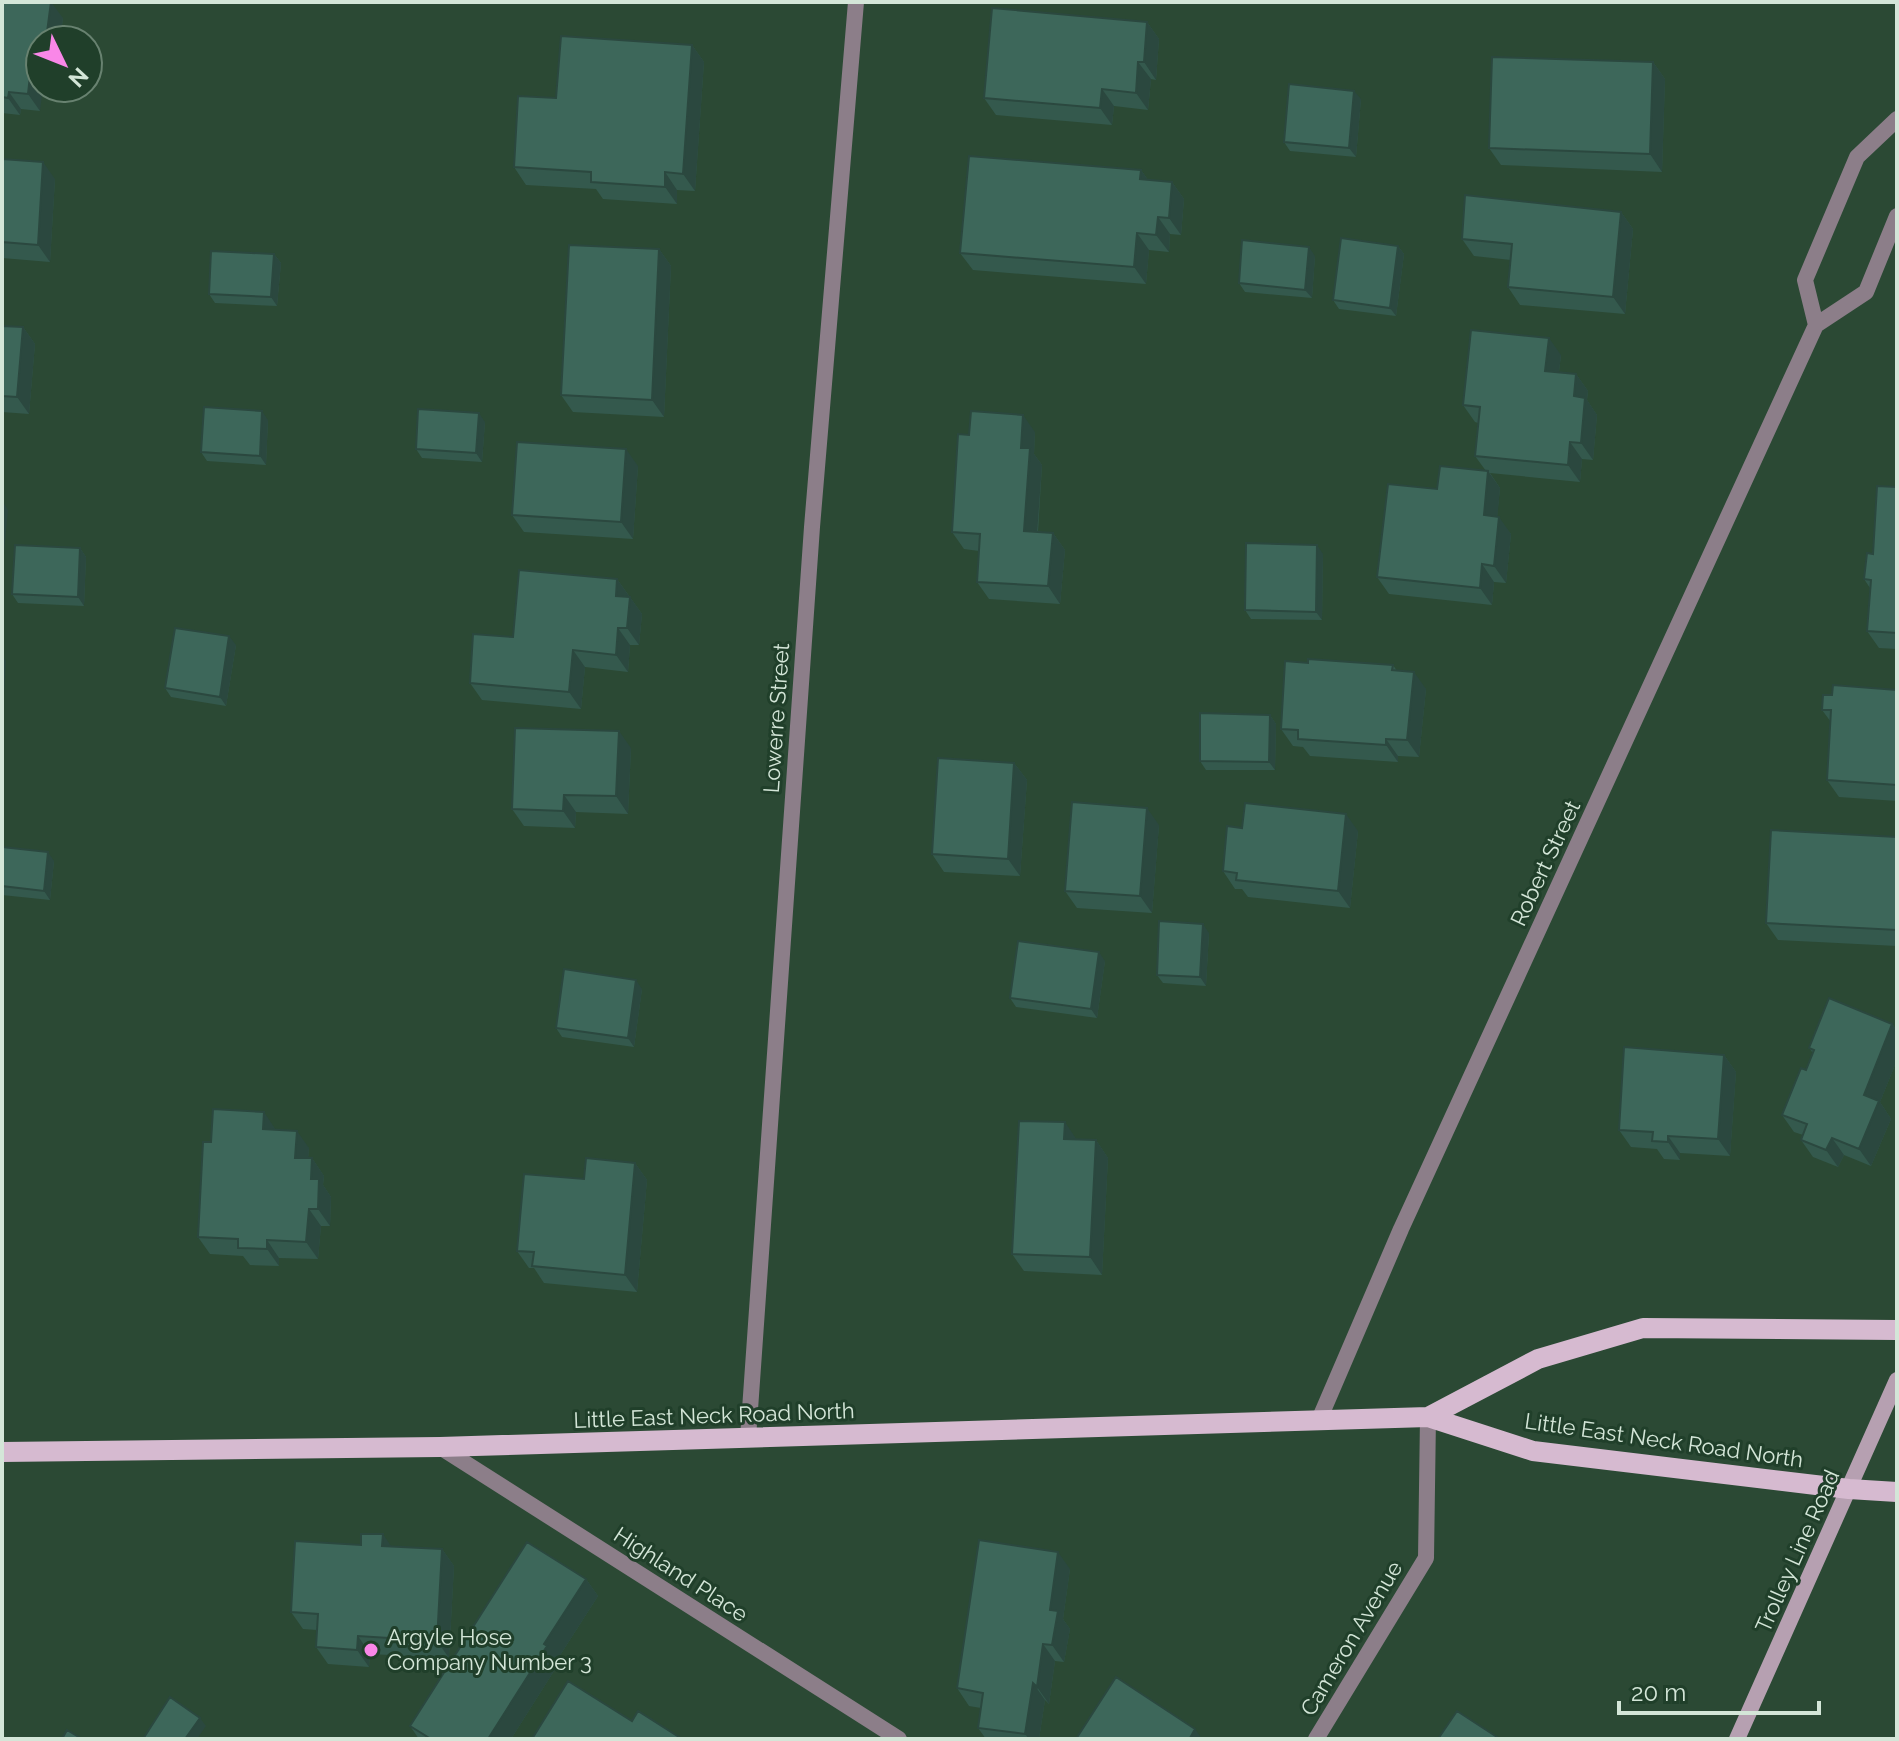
<svg xmlns="http://www.w3.org/2000/svg" width="1899" height="1741" viewBox="0 0 1899 1741" font-family="Raleway,sans-serif">
<rect width="100%" height="100%" fill="#2b4934"/>
<g fill="none" stroke-linecap="round" stroke-linejoin="round">
<path stroke="#8c7e89" stroke-width="16" d="M1816 325 1805 280 1857 157 1897 119
M1319 1420 1401 1229 1816 325 1866 292 1897 216
M748 1438 812 527 856 2
M440 1447 899 1739
M1316 1739 1426 1558 1428 1417"/>
<path stroke="#b6a0b1" stroke-width="16" d="M1737 1739 1897 1380"/>
<path stroke="#d6bad0" stroke-width="20" d="M1428 1417 1538 1359 1643 1328 1897 1330
M2 1452 440 1447 1428 1417 1533 1451 1849 1489 1897 1492"/>
</g>
<path fill="#34594d" d="M2 2 63 18 60 40H40V111L21 109 20 115 2 113Z
M1147 22 1159 39 1156 80 1151 79 1148 110 1114 106 1112 125 996 115 984 98Z
M692 45 704 62 695 191 677 190V204L603 199 596 189 526 185 514 167 556 98Z
M1653 62 1665 79 1662 172 1501 165 1489 148Z
M1361 99 1356 157 1290 151 1284 142Z
M2 159 55 179 50 262 2 258Z
M1141 170 1148 180 1172 182 1184 199 1181 235 1170 234 1169 252 1149 250 1146 284 973 270 960 253Z
M1621 212 1633 229 1625 314 1520 305 1508 287 1511 260 1474 256 1462 239Z
M1398 246 1404 254 1396 316 1339 309 1333 300Z
M659 249 671 266 664 417 573 412 561 395Z
M274 254 281 263 277 306 215 303 209 294Z
M1315 256 1312 298 1245 292 1239 283Z
M2 326 23 327 35 344 29 414 2 412Z
M1561 355 1559 372 1576 374 1588 391 1587 400 1597 415 1593 460 1582 459 1580 482 1490 473 1500 488 1497 517 1511 534 1506 583 1494 582 1492 605 1389 594 1377 577 1437 489 1486 471 1475 456 1478 423 1475 422 1463 405Z
M268 420 266 465 207 461 201 452Z
M485 422 482 462 422 458 416 449Z
M1035 432 1034 454 1042 465 1038 532 1053 533 1065 550 1060 604 989 599 977 582 979 551 964 549 952 532 969 435Z
M638 466 633 539 524 532 512 515Z
M1897 487V649L1879 648 1867 631 1870 588 1864 579Z
M80 548 86 557 84 606 18 603 12 594Z
M1323 554 1322 620 1251 619 1245 610Z
M617 579 642 614 639 645H630L628 672 585 667 581 709 482 700 470 683 513 637Z
M236 645 226 706 171 697 165 688Z
M1308 663 1393 665 1397 671 1426 689 1419 757 1398 756V762L1310 756 1303 747 1293 746 1281 729Z
M1897 690V801L1839 797 1827 780 1831 722 1822 710Z
M1270 715 1276 724 1275 770H1206L1200 761Z
M631 748 628 814 576 812 575 828 524 826 512 809Z
M1014 763 1027 780 1020 876 944 872 932 854Z
M1159 825 1152 913 1077 908 1065 891Z
M1242 828 1358 831 1350 908 1248 897 1242 889H1235L1223 871Z
M1897 837V946L1778 940 1766 923Z
M2 847 54 861 50 900 2 895Z
M1209 933 1206 986 1163 983 1157 975Z
M1105 961 1097 1018 1016 1007 1010 998Z
M642 989 634 1047 562 1037 556 1028Z
M1892 1024 1897 1030V1060L1880 1102 1891 1119 1871 1166 1844 1155 1838 1167 1813 1157 1801 1140 1803 1135 1794 1132 1782 1115 1806 1070 1813 1053 1809 1048Z
M1724 1055 1736 1072 1730 1156 1680 1153V1160L1664 1159 1657 1149 1631 1147 1619 1130Z
M276 1130 309 1148 308 1158H312L324 1176 323 1185 331 1197 330 1226H321L318 1259 279 1258V1266L250 1265 243 1256 210 1254 198 1237 211 1142Z
M1077 1140H1096L1108 1158 1102 1275 1024 1271 1012 1254Z
M635 1163 647 1180 637 1292 544 1283 534 1268H529L517 1251 584 1179Z
M392 1547 442 1549 454 1566 449 1658 370 1654 369 1667 328 1664 316 1647 317 1630 303 1629 291 1612Z
M1070 1569 1063 1619 1070 1629 1064 1662 1055 1661 1049 1704 1045 1700 1039 1739H986L978 1728 981 1708 969 1706 957 1688Z
M586 1579 598 1596 557 1660 559 1663 511 1739H419L410 1726Z"/>
<path fill="#2b483f" d="M51 2 63 18 60 40H46Z
M1147 22 1159 39 1156 80 1144 62Z
M692 45 704 62 695 191 683 174Z
M33 48 40 57V88H43L40 111 28 94Z
M1138 62 1151 79 1148 110 1136 93Z
M1653 62 1665 79 1662 172 1650 154Z
M1102 89 1114 106 1112 125 1100 108Z
M1354 91 1361 99 1356 157 1349 148Z
M9 92 21 109 20 115 8 98Z
M43 162 55 179 50 262 38 245Z
M1141 170 1153 187 1140 179Z
M665 172 677 190V204L665 187Z
M1172 182 1184 199 1181 235 1169 218Z
M1621 212 1633 229 1625 314 1613 297Z
M1158 217 1170 234 1169 252 1156 235Z
M1137 233 1149 250 1146 284 1134 267Z
M1398 246 1404 254 1396 316 1390 308Z
M1309 247 1315 256 1312 298 1305 290Z
M659 249 671 266 664 417 652 400Z
M274 254 281 263 277 306 271 297Z
M23 327 35 344 29 414 17 397Z
M1549 338 1561 355 1557 388 1545 371Z
M1576 374 1588 391 1587 400 1597 415 1593 460 1581 443 1574 396Z
M262 411 268 420 266 465 260 456Z
M479 413 485 422 482 462 476 453Z
M1023 415 1035 432 1034 454 1042 465 1036 548 1024 531 1021 448Z
M1570 442 1582 459 1580 482 1568 465Z
M626 449 638 466 633 539 621 522Z
M1488 471 1500 488 1496 532 1484 515Z
M2 500 8 510 4 553 2 550Z
M1499 517 1511 534 1506 583 1494 566Z
M1053 533 1065 550 1060 604 1048 586Z
M1317 545 1323 554 1322 620 1316 612Z
M80 548 86 557 84 606 78 597Z
M1482 564 1494 582 1492 605 1480 588Z
M617 579 629 596 628 614 616 596Z
M630 597 642 614 639 645 627 628Z
M618 628 630 645 628 672 616 655Z
M229 636 236 645 226 706 220 697Z
M573 650 585 667 581 709 569 692Z
M2 655 6 661 2 728Z
M1414 672 1426 689 1419 757 1407 740Z
M1270 715 1276 724 1275 770 1269 762Z
M619 731 631 748 628 814 616 796Z
M1386 739 1398 756V762L1386 745Z
M1014 763 1027 780 1020 876 1008 859Z
M564 795 576 812 575 828 563 811Z
M1147 808 1159 825 1152 913 1140 896Z
M1346 814 1358 831 1350 908 1338 891Z
M48 852 54 861 50 900 44 891Z
M1203 924 1209 933 1206 986 1200 977Z
M1099 952 1105 961 1097 1018 1091 1009Z
M636 980 642 989 634 1047 628 1038Z
M1892 1024 1897 1030V1060L1880 1102 1891 1119 1871 1166 1859 1149 1864 1095Z
M1724 1055 1736 1072 1730 1156 1718 1139Z
M264 1112 276 1130 263 1129Z
M1065 1122 1077 1140 1064 1139Z
M297 1131 309 1148 307 1175 295 1158Z
M1668 1136 1680 1153V1160L1668 1142Z
M1832 1138 1844 1155 1838 1167 1826 1150Z
M1096 1140 1108 1158 1102 1275 1090 1257Z
M312 1158 324 1176 323 1185 331 1197 330 1226 318 1209 311 1179Z
M635 1163 647 1180 637 1292 625 1275Z
M309 1209 321 1226 318 1259 306 1242Z
M267 1240 279 1258V1266L267 1249Z
M383 1534 395 1552 382 1546Z
M442 1549 454 1566 449 1658 437 1641Z
M1058 1552 1070 1569 1063 1619 1070 1629 1064 1662 1052 1645 1050 1610Z
M586 1579 598 1596 557 1660 559 1663 511 1739H488L544 1644Z
M358 1636 370 1654 369 1667 357 1650Z
M1043 1644 1055 1661 1049 1704 1037 1687Z
M1033 1683 1045 1700 1039 1739H1029L1025 1734Z
M200 1718 206 1726 197 1739H185Z
M1195 1729 1202 1739H1190Z"/>
<path fill="#3d675a" stroke="#2b483f" stroke-width="2" d="M2 2H51L46 40H40V48H33L28 94 9 92 8 98 2 97Z
M992 8 1147 22 1144 62H1138L1136 93 1102 89 1100 108 984 98Z
M561 36 692 45 683 174 665 172V187L591 182V172L514 167 518 96 556 98Z
M1492 57 1653 62 1650 154 1489 148Z
M1289 84 1354 91 1349 148 1284 142Z
M969 156 1141 170 1140 179 1172 182 1169 218 1158 217 1156 235 1137 233 1134 267 960 253Z
M2 159 43 162 38 245 2 242Z
M1465 195 1621 212 1613 297 1508 287 1512 244 1462 239Z
M1341 238 1398 246 1390 308 1333 300Z
M1242 240 1309 247 1305 290 1239 283Z
M569 245 659 249 652 400 561 395Z
M211 251 274 254 271 297 209 294Z
M2 326 23 327 17 397 2 396Z
M1471 330 1549 338 1545 371 1576 374 1574 396 1585 398 1581 443 1570 442 1568 465 1475 456 1480 407 1463 405Z
M204 407 262 411 260 456 201 452Z
M418 409 479 413 476 453 416 449Z
M971 411 1023 415 1021 448H1030L1024 531 1053 533 1048 586 977 582 980 534 952 532 958 434 969 435Z
M517 442 626 449 621 522 512 515Z
M1440 466 1488 471 1484 515 1499 517 1494 566 1482 564 1480 588 1377 577 1388 484 1437 489Z
M1877 486 1897 487V633L1867 631 1871 580 1864 579 1867 553 1873 554Z
M1246 543 1317 545 1316 612 1245 610Z
M15 545 80 548 78 597 12 594Z
M519 570 617 579 616 596 630 597 627 628H618L616 655 573 650 569 692 470 683 473 634 513 637Z
M175 628 229 636 220 697 165 688Z
M1308 659 1393 665 1392 670 1414 672 1407 740 1386 739V745L1298 739V730L1281 729 1285 661 1308 663Z
M1833 685 1897 690V785L1827 780 1831 710H1822L1823 695H1832Z
M1200 713 1270 715 1269 762 1200 761Z
M515 728 619 731 616 796 564 795 563 811 512 809Z
M938 758 1014 763 1008 859 932 854Z
M1072 802 1147 808 1140 896 1065 891Z
M1245 803 1346 814 1338 891 1236 880 1237 873 1223 871 1227 826 1242 828Z
M1771 830 1897 837V930L1766 923Z
M2 847 48 852 44 891 2 886Z
M1159 921 1203 924 1200 977 1157 975Z
M1018 941 1099 952 1091 1009 1010 998Z
M564 969 636 980 628 1038 556 1028Z
M1829 998 1892 1024 1864 1095 1879 1101 1859 1149 1832 1138 1826 1150 1801 1140 1807 1124 1782 1115 1801 1068 1806 1070 1814 1050 1809 1048Z
M1624 1047 1724 1055 1718 1139 1668 1136V1142L1652 1141 1653 1132 1619 1130Z
M213 1109 264 1112 263 1129 297 1131 295 1158H312L311 1179H319L318 1209H309L306 1242 267 1240V1249L238 1248V1239L198 1237 203 1142H211Z
M1019 1121 1065 1122 1064 1139 1096 1140 1090 1257 1012 1254Z
M586 1158 635 1163 625 1275 532 1266 534 1252 517 1251 524 1174 584 1179Z
M361 1534H383L382 1546 442 1549 437 1641 358 1636 357 1650 316 1647 318 1614 291 1612 295 1541 361 1545Z
M979 1540 1058 1552 1050 1610 1058 1611 1052 1645 1043 1644 1037 1687 1033 1683 1025 1734 978 1728 983 1693 957 1688Z
M527 1542 586 1579 544 1644 547 1646 488 1739H431L410 1726Z
M1116 1677 1195 1729 1190 1738 1191 1739H1076Z
M568 1681 632 1721 638 1711 682 1739H532Z
M170 1697 200 1718 185 1739H143Z
M1457 1711 1500 1739H1438Z
M67 1730 82 1739H62Z"/>
<circle fill="#f987e8" stroke="#203f2a" stroke-width="3" cx="371" cy="1650" r="8"/>
<g text-anchor="middle" stroke-width="6" stroke-linejoin="round" paint-order="stroke">
<g font-size="22" fill="#d4e6d8" stroke="#203f2a">
<text transform="translate(776 718) rotate(-86)" y="8">Lowerre Street</text>
<text transform="translate(1545 863) rotate(-65)" y="8">Robert Street</text>
<text transform="translate(714 1415) rotate(-2)" y="8">Little East Neck Road North</text>
<text transform="translate(1664 1440) rotate(8)" y="8">Little East Neck Road North</text>
<text transform="translate(1797 1551) rotate(-66)" y="8">Trolley Line Road</text>
<text transform="translate(681 1574) rotate(33)" y="8">Highland Place</text>
<text transform="translate(1351 1638) rotate(-59)" y="8">Cameron Avenue</text>
</g>
<g font-size="22" fill="#d4e6d8" stroke="#203f2a" text-anchor="start">
<text x="387" y="1645">Argyle Hose<tspan x="387" dy="25">Company Number 3</tspan></text>
</g>
</g>
<rect width="1899" height="1741" fill="none" stroke="#d4e6d8" stroke-width="8"/>
<g transform="translate(64 64) rotate(133)"><circle r="38" fill="#203f2a" stroke="#688270" stroke-width="2"/>
<path d="M0-6L14 30L0 20L-14 30Z" fill="#f987e8"/>
<text y="-12" font-size="22" font-weight="bold" text-anchor="middle" fill="#d4e6d8">N</text>
</g>
<path d="M1619 1701v12h200v-12" fill="none" stroke="#d4e6d8" stroke-width="4"/>
<text x="1631" y="1701" font-size="24" fill="#d4e6d8" stroke="#203f2a" stroke-width="6" paint-order="stroke">20 m</text>
</svg>
